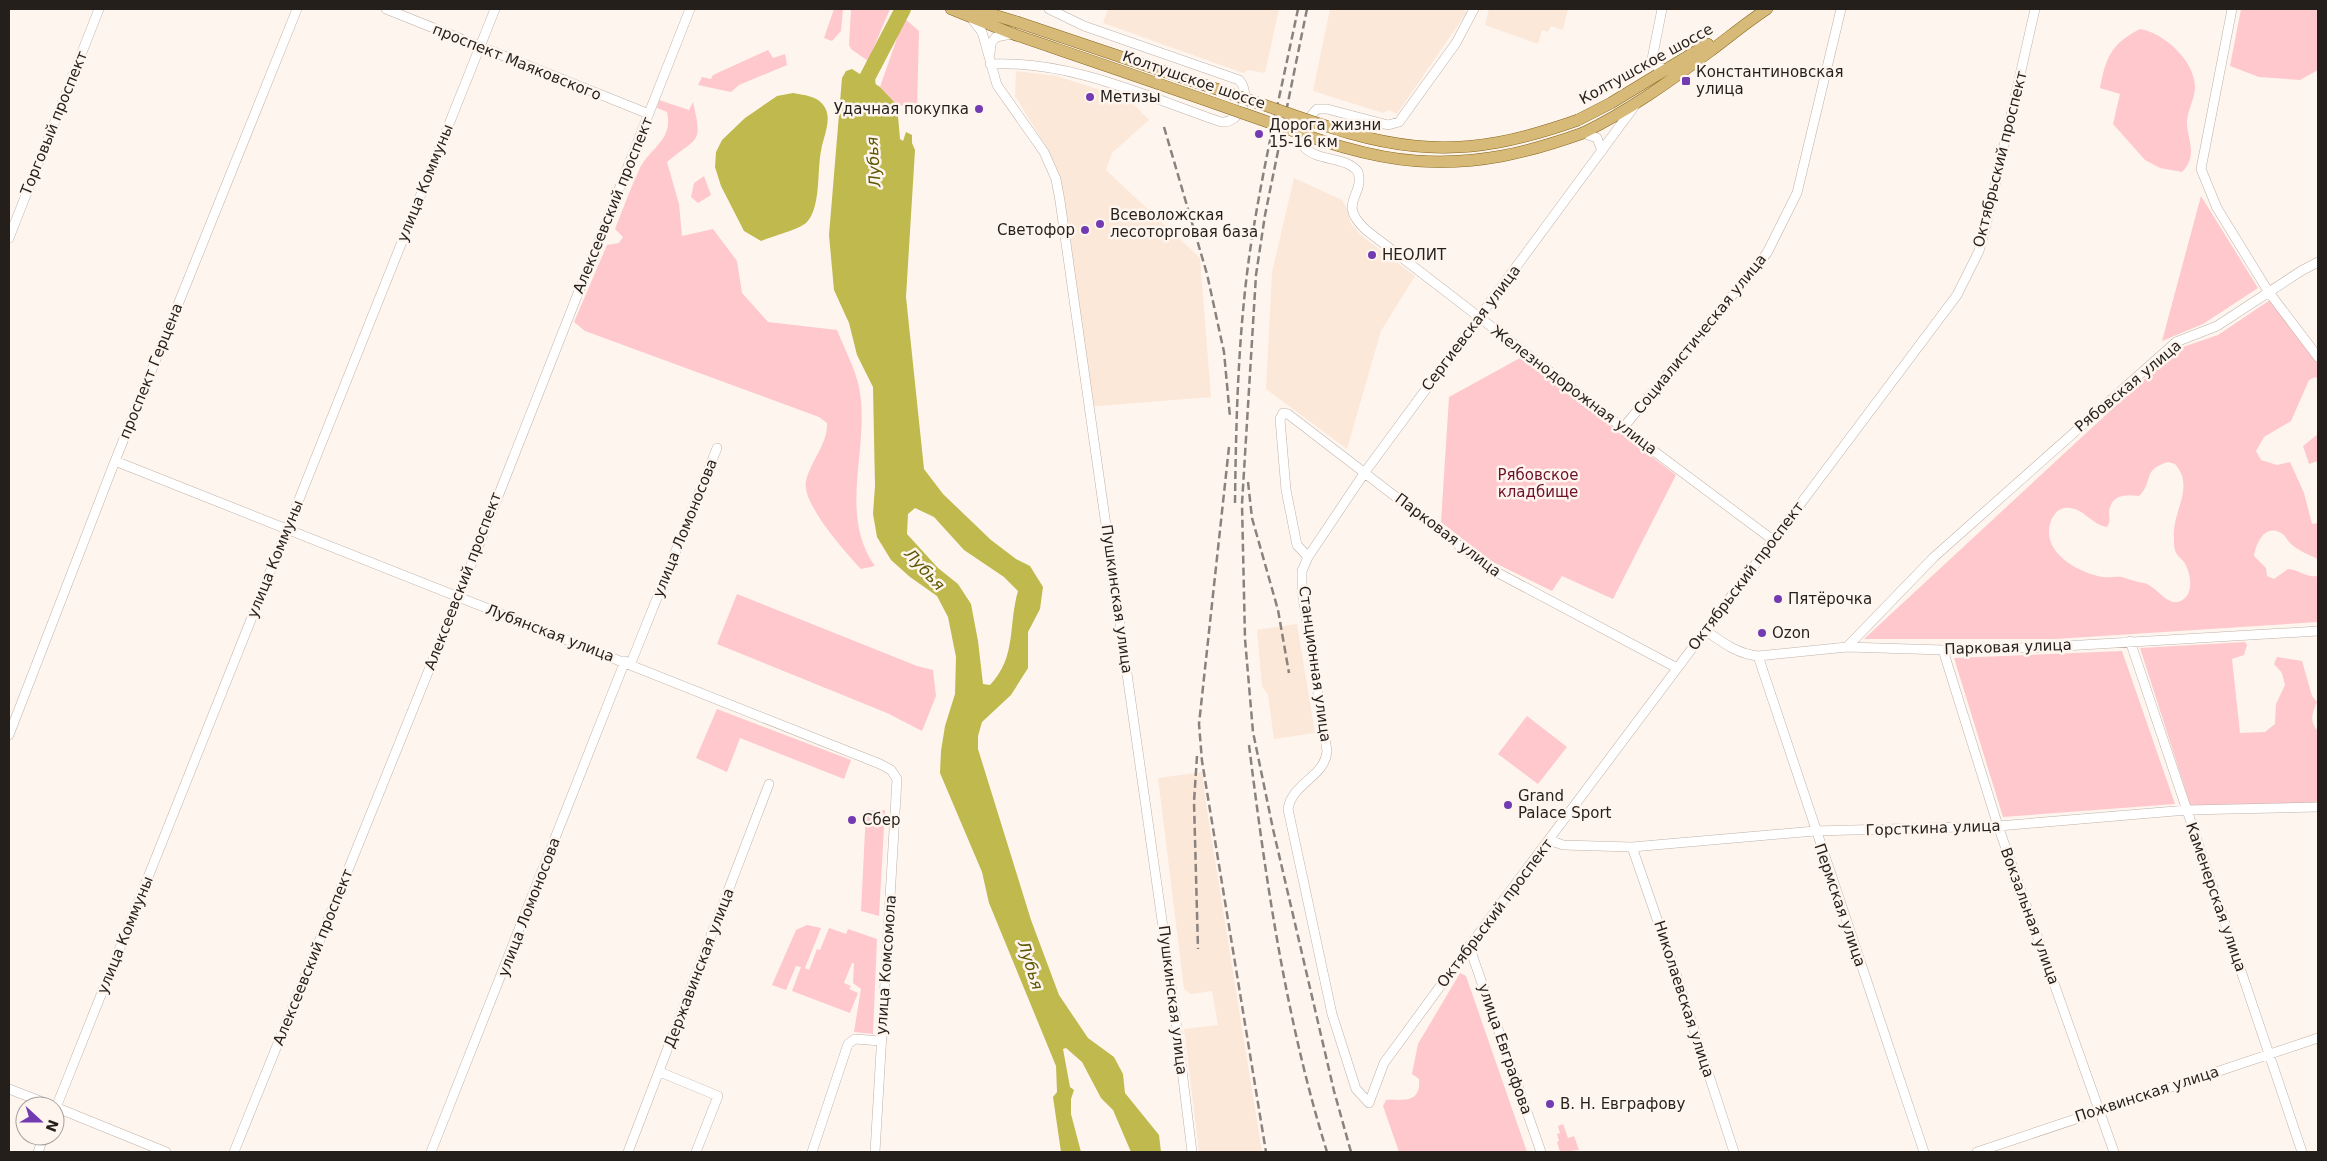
<svg xmlns="http://www.w3.org/2000/svg" width="2327" height="1161" viewBox="0 0 2327 1161" font-family="'DejaVu Sans',sans-serif">
<rect width="100%" height="100%" fill="#fef5ef"/>
<path fill="#fce8d8" d="M1108 9H1279L1265 73 1248 70 1243 73 1103 23Z
M1330 9H1461L1467 12 1397 114 1389 110 1383 113 1313 91Z
M1489 9H1568L1563 30 1551 26 1548 32 1542 30 1538 44 1485 25Z
M1016 71 1057 76 1128 99 1149 120 1112 153 1106 170 1200 258 1211 397 1085 407 1053 185 1044 162 1051 155 1015 96Z
M1294 178 1342 200 1346 207 1351 224 1363 237 1415 276 1381 331 1347 449 1266 389 1272 272Z
M1297 624 1315 733 1274 739 1268 695 1262 686 1257 630Z
M1202 772 1207 810 1262 1152H1199L1184 1029 1218 1025 1212 991 1191 994 1184 989 1158 778Z"/>
<path fill="#fec8cd" fill-rule="evenodd" d="M834 9H843L841 31 832 41 824 38Z
M851 9H890L868 61 851 49 849 45Z
M2241 9H2318V70L2300 80 2259 77 2230 66Z
M904 18 919 31 917 108 897 105 880 87Z
M2140 29C2164 33 2195 61 2195 87 2195 100 2186 112 2187 125 2189 143 2197 157 2182 172L2160 168 2145 160 2113 124 2120 94 2100 88C2106 57 2111 44 2140 29Z
M768 50 773 58 785 54 787 65 739 85 731 92 698 85 702 77 711 79 713 75Z
M659 100 689 110 693 102C703 145 698 136 667 162L679 204 682 236 713 229 737 261 742 293 768 322 837 330C844 348 855 368 859 387 871 447 837 513 875 566L861 569C846 553 801 503 806 481 811 460 828 444 827 423L819 417 585 331 574 322 607 245 619 243 623 237 615 229C623 209 630 189 639 170 648 149 674 141 667 112L657 108Z
M704 176 711 195 698 203 691 197 694 183Z
M2201 196 2258 288 2203 324 2162 341Z
M2270 300 2318 363V379L2315 377 2309 380 2291 421 2264 437 2256 451 2261 460 2277 465 2290 462 2304 493 2312 524 2318 523V559C2309 555 2297 550 2290 543 2286 539 2285 534 2279 532 2264 525 2256 544 2254 556L2266 568 2267 576 2274 579 2288 569C2300 570 2306 578 2318 576V622L2055 639H1864L2177 349 2218 335ZM2168 462 2175 464C2196 488 2171 512 2174 539 2174 542 2174 547 2175 550 2176 555 2181 558 2184 562 2190 571 2194 590 2185 598 2169 612 2158 586 2144 583 2136 582 2129 579 2122 577 2115 576 2109 578 2103 577 2079 573 2042 553 2050 524 2052 517 2056 510 2064 508 2082 505 2091 525 2107 527 2111 520 2109 519 2109 512 2111 494 2126 494 2139 496 2154 482 2141 470 2168 462Z
M1520 358 1676 475 1613 599 1562 576 1552 591 1491 561 1441 522 1449 397Z
M2318 434V461L2309 464 2303 446Z
M737 594 917 666 933 670 936 696 922 731 887 713 717 644Z
M2245 642 2247 645 2244 655 2232 659 2240 733 2265 732 2275 724 2276 704 2285 685 2282 673 2274 664 2277 657 2302 661 2312 696 2317 702C2312 714 2309 721 2318 731V803L2191 807 2140 648Z
M2122 651 2175 804 2003 817 1954 658Z
M717 709 851 760 844 779 740 738 727 772 696 758Z
M1527 716 1567 747 1538 784 1498 754Z
M885 810 879 916 861 911 866 811Z
M807 925 821 928 805 968 809 970 817 949 820 950 829 928 846 934 848 929 877 939 873 1034 854 1032 861 989 853 983 854 963H852L844 983 851 986 849 989 858 993 850 1013 792 991 801 967 796 966 786 990 772 985 796 930Z
M1460 973 1466 976 1527 1152H1399L1383 1106 1386 1100C1402 1099 1421 1105 1419 1079L1412 1074 1418 1044Z
M1563 1124 1568 1138 1574 1136 1579 1150 1560 1152 1557 1142 1559 1141 1557 1134 1560 1133 1558 1126Z"/>
<path fill="#bfb94e" fill-rule="evenodd" d="M852 69 880 87 897 105 900 139 903 141 906 132 912 135V143L915 150 906 297 924 469 943 494 991 540 1016 559 1030 566 1043 587 1040 609 1028 632V668L1011 695 982 722 978 736V749L1031 920 1059 995 1088 1038 1114 1057 1123 1074 1125 1093 1159 1135 1161 1152H1131L1113 1110 1101 1098 1082 1062 1066 1048 1063 1049 1070 1087 1074 1090 1071 1099V1114L1081 1152H1061L1053 1097 1057 1092 1056 1066 989 903 982 872 940 773 941 751 945 726 955 694 956 657 948 617 937 596 910 577 891 560 877 537 873 514 875 486 873 387 857 355 849 323 834 290 829 235 842 78 846 71ZM915 508 934 517 964 550 1004 577 1018 591C1008 625 1017 657 990 685L983 684 978 641 971 604 958 584 938 568 907 534 908 514Z
M793 93C803 95 818 96 824 106 833 119 823 137 821 151 817 170 821 207 807 222 799 230 772 236 761 241L744 231 721 186 715 167 716 152 722 140 745 118 777 96Z"/>
<g fill="none" stroke-linecap="round" stroke-linejoin="round">
<path stroke="#bfb94e" stroke-width="16" d="M869 101 867 78 903 9"/>
<g stroke="#bfb2a8" stroke-width="10">
<path id="minor" d="M386 9 649 114
M1474 9 1456 43 1399 122 1388 125 1327 109H1317C1308 117 1301 136 1305 148 1319 162 1346 156 1358 172 1365 197 1336 202 1366 230L1623 428 1773 540
M1662 9 1652 59 1658 68 1667 69
M2232 9 2201 169 2217 208 2268 291 2318 357
M972 19 982 32 997 85 1044 152 1056 179 1060 201 1174 1005 1192 1152
M990 54 991 43 996 37 1011 34
M990 64C1070 60 1148 97 1221 122 1241 124 1252 93 1239 80L1084 26 1049 9
M1583 133 1597 138 1602 151
M9 238 99 9
M1623 428 1767 253 1797 193 1841 9
M115 461C369 563 625 661 880 764L891 770 897 779 875 1152
M1308 557 1365 472 1636 104
M1705 630C1722 642 1737 654 1758 656L1847 647 1943 650 2048 647 2318 631
M2130 641 2302 1152
M1847 647 1934 557 2176 342 2217 326 2301 271 2318 262
M1943 650 1998 826 2114 1152
M1758 656 1924 1152
M631 663 717 448
M1677 668 1487 567 1288 414 1283 413 1280 419 1286 490 1297 545 1308 557 1302 571V591L1327 751C1325 777 1292 783 1288 809L1332 1014 1356 1089 1369 1103 1384 1063 1499 906 1957 295 1979 251 1986 225 2035 9
M9 735 115 461 297 9
M1549 840 1563 845 1632 847 1815 831 1998 826 2187 810 2318 807
M1632 847 1674 968 1734 1152
M1469 946 1541 1152
M660 1072 718 1096 696 1152
M9 1089 53 1106
M55 1107 166 1152
M55 1110 495 9
M38 1152 44 1136
M234 1152 458 598 690 9
M431 1152 625 661
M628 1152 769 784
M812 1152 848 1044 855 1039 881 1041
M1977 1152 2318 1038"/>
</g>
<g stroke="#87661c" stroke-width="12">
<path id="major" d="M951 9 1013 34
M974 9 1017 22
M1578 120 1611 103 1708 44
M1583 133C1628 111 1669 82 1709 52 1728 38 1747 22 1767 9"/>
</g>
<use href="#minor" stroke="#fff" stroke-width="9"/>
<use href="#major" stroke="#d7ba77" stroke-width="11"/>
<path stroke="#89827e" stroke-width="2.5" stroke-dasharray="8 4" stroke-linecap="butt" d="M1307 9 1265 215 1256 275 1242 504 1245 639 1253 732 1273 829 1334 1091 1351 1152
M1164 127 1207 274 1224 352 1230 417
M1229 447 1199 724 1202 761 1266 1152
M1248 482 1252 518 1278 610 1289 673
M1235 503C1236 421 1238 339 1249 258 1261 174 1281 91 1298 9
M1249 745C1266 882 1286 1020 1327 1152
M1197 756 1194 802 1198 949"/>
<g stroke="#87661c" stroke-width="12" stroke-linecap="butt">
<path id="major-bridge" d="M1017 22C1097 49 1178 76 1258 103 1309 120 1361 141 1415 146 1473 152 1524 139 1578 120
M1013 34C1089 60 1166 86 1242 113 1298 132 1357 157 1417 161 1478 165 1527 153 1583 133"/>
</g>
<use href="#major-bridge" stroke="#d7ba77" stroke-width="11"/>
</g>
<g fill="#733bb1" stroke="#fef5ef" stroke-width="2">
<rect x="1681" y="76" width="10" height="10" rx="2.5"/>
<circle cx="1090" cy="97" r="5"/>
<circle cx="979" cy="109" r="5"/>
<circle cx="1259" cy="134" r="5"/>
<circle cx="1100" cy="224" r="5"/>
<circle cx="1085" cy="230" r="5"/>
<circle cx="1372" cy="255" r="5"/>
<circle cx="1778" cy="599" r="5"/>
<circle cx="1762" cy="633" r="5"/>
<circle cx="1508" cy="805" r="5"/>
<circle cx="852" cy="820" r="5"/>
<circle cx="1550" cy="1104" r="5"/>
</g>
<g text-anchor="middle" stroke-width="5" stroke-linejoin="round" paint-order="stroke">
<g font-size="15" fill="#241f1b" stroke="#fef5ef">
<text transform="translate(517 62) rotate(22)" y="5">проспект Маяковского</text>
<text transform="translate(1646 64) rotate(-29)" y="5">Колтушское шоссе</text>
<text transform="translate(1194 80) rotate(19)" y="5">Колтушское шоссе</text>
<text transform="translate(54 123) rotate(-68)" y="5">Торговый проспект</text>
<text transform="translate(2000 159) rotate(-76)" y="5">Октябрьский проспект</text>
<text transform="translate(425 183) rotate(-68)" y="5">улица Коммуны</text>
<text transform="translate(613 205) rotate(-68)" y="5">Алексеевский проспект</text>
<text transform="translate(1471 328) rotate(-53)" y="5">Сергиевская улица</text>
<text transform="translate(1700 334) rotate(-51)" y="5">Социалистическая улица</text>
<text transform="translate(151 371) rotate(-68)" y="5">проспект Герцена</text>
<text transform="translate(2128 386) rotate(-40)" y="5">Рябовская улица</text>
<text transform="translate(1574 390) rotate(37)" y="5">Железнодорожная улица</text>
<text transform="translate(685 528) rotate(-68)" y="5">улица Ломоносова</text>
<text transform="translate(1448 535) rotate(37)" y="5">Парковая улица</text>
<text transform="translate(275 559) rotate(-68)" y="5">улица Коммуны</text>
<text transform="translate(1746 576) rotate(-53)" y="5">Октябрьский проспект</text>
<text transform="translate(463 581) rotate(-69)" y="5">Алексеевский проспект</text>
<text transform="translate(1117 599) rotate(82)" y="5">Пушкинская улица</text>
<text transform="translate(550 633) rotate(21)" y="5">Лубянская улица</text>
<text transform="translate(2008 647) rotate(-2)" y="5">Парковая улица</text>
<text transform="translate(1315 664) rotate(82)" y="5">Станционная улица</text>
<text transform="translate(1933 828) rotate(-2)" y="5">Горсткина улица</text>
<text transform="translate(2216 897) rotate(71)" y="5">Каменерская улица</text>
<text transform="translate(1840 905) rotate(71)" y="5">Пермская улица</text>
<text transform="translate(529 907) rotate(-69)" y="5">улица Ломоносова</text>
<text transform="translate(1495 913) rotate(-53)" y="5">Октябрьский проспект</text>
<text transform="translate(2030 916) rotate(70)" y="5">Вокзальная улица</text>
<text transform="translate(125 935) rotate(-68)" y="5">улица Коммуны</text>
<text transform="translate(313 957) rotate(-68)" y="5">Алексеевский проспект</text>
<text transform="translate(886 965) rotate(-86)" y="5">улица Комсомола</text>
<text transform="translate(699 968) rotate(-69)" y="5">Державинская улица</text>
<text transform="translate(1684 999) rotate(72)" y="5">Николаевская улица</text>
<text transform="translate(1173 1000) rotate(83)" y="5">Пушкинская улица</text>
<text transform="translate(1505 1049) rotate(71)" y="5">улица Евграфова</text>
<text transform="translate(2147 1094) rotate(-18)" y="5">Пожвинская улица</text>
</g>
<g font-size="15" fill="#241f1b" stroke="#fef5ef" text-anchor="start">
<text x="1696" y="77">Константиновская<tspan x="1696" dy="17">улица</tspan></text>
<text x="1100" y="102">Метизы</text>
<text x="969" y="114" text-anchor="end">Удачная покупка</text>
<text x="1269" y="130">Дорога жизни<tspan x="1269" dy="17">15-16 км</tspan></text>
<text x="1110" y="220">Всеволожская<tspan x="1110" dy="17">лесоторговая база</tspan></text>
<text x="1075" y="235" text-anchor="end">Светофор</text>
<text x="1382" y="260">НЕОЛИТ</text>
<text x="1788" y="604">Пятёрочка</text>
<text x="1772" y="638">Ozon</text>
<text x="1518" y="801">Grand<tspan x="1518" dy="17">Palace Sport</tspan></text>
<text x="862" y="825">Сбер</text>
<text x="1560" y="1109">В. Н. Евграфову</text>
</g>
<g font-size="15" fill="#6e1029" stroke="#fef5ef">
<text x="1538" y="480">Рябовское<tspan x="1538" dy="17">кладбище</tspan></text>
</g>
<g font-size="16" font-style="italic" fill="#5c5700" stroke="#fef5ef">
<text transform="translate(873 162) rotate(-94)" y="6">Лубья</text>
<text transform="translate(925 569) rotate(47)" y="6">Лубья</text>
<text transform="translate(1031 965) rotate(72)" y="6">Лубья</text>
</g>
</g>
<rect width="2327" height="1161" fill="none" stroke="#241f1b" stroke-width="20"/>
<g transform="translate(40 1121) rotate(111)"><circle r="24" fill="#fef5ef" stroke="#a79f9a"/>
<path d="M0-4L9 19L0 12L-9 19Z" fill="#733bb1"/>
<text y="-8" font-size="14" font-weight="bold" text-anchor="middle" fill="#241f1b">N</text>
</g>
</svg>
